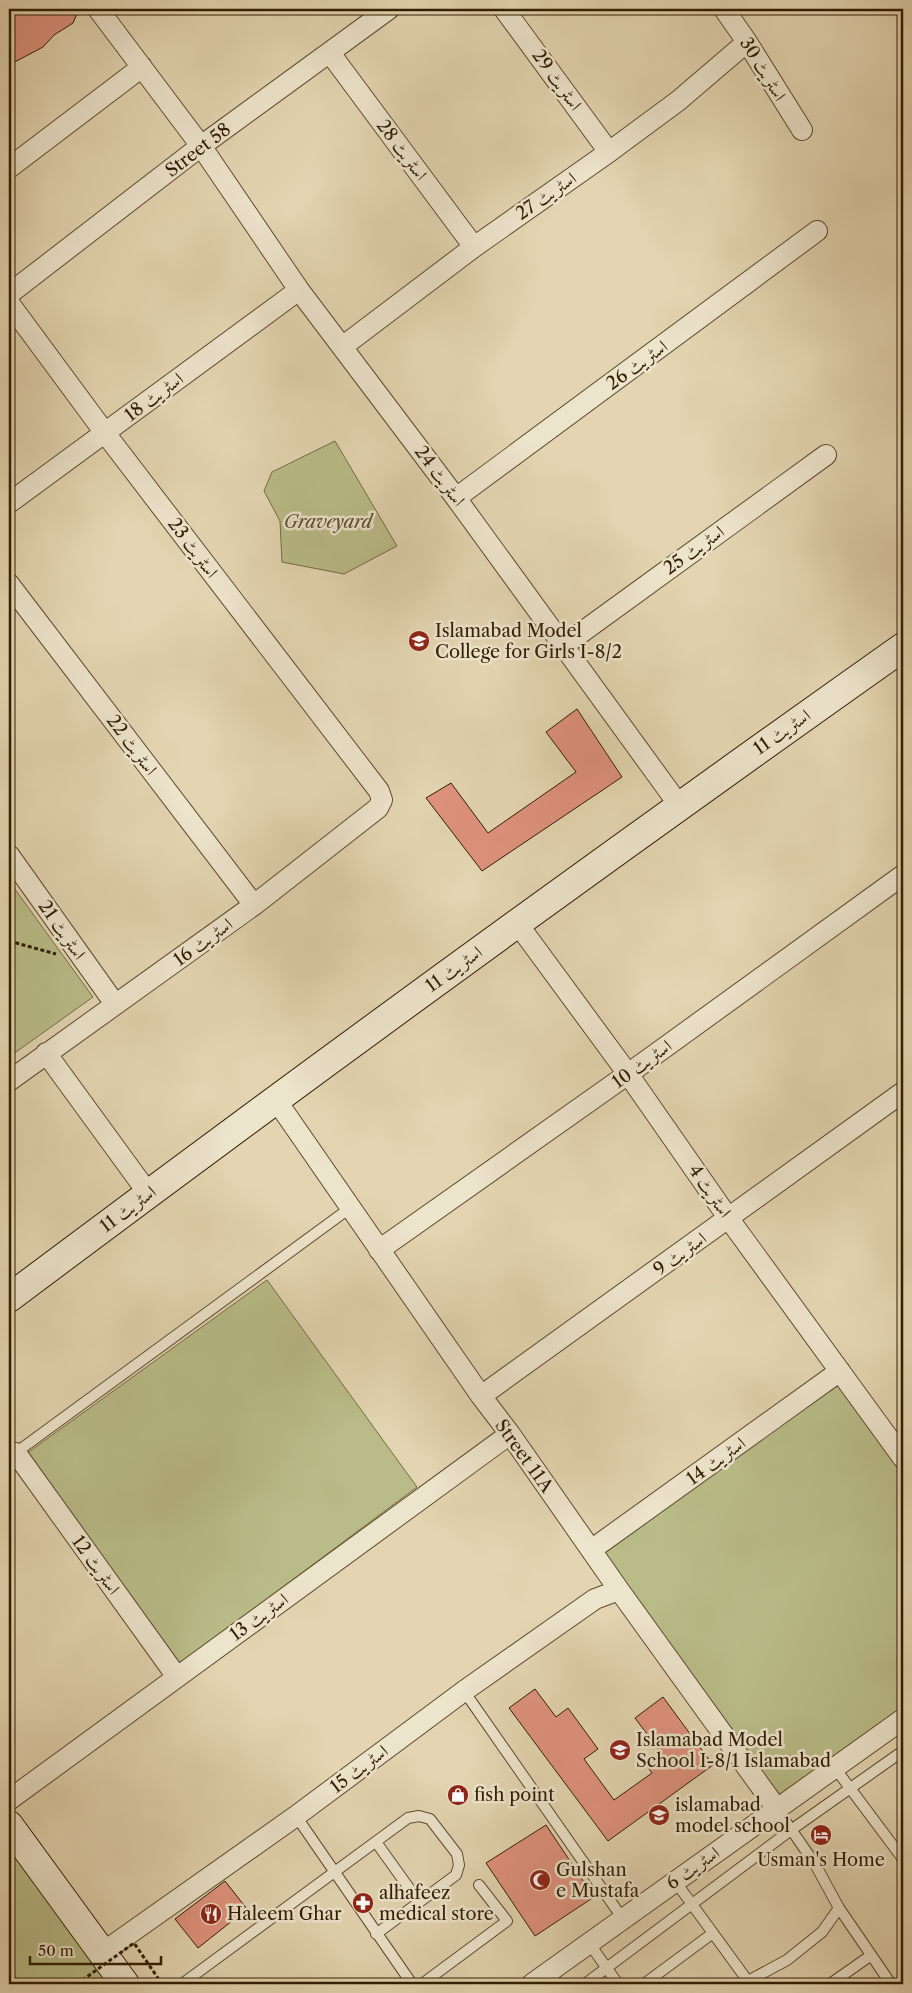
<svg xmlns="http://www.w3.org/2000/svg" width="912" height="1993" viewBox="0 0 912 1993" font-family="'Libre Caslon Text',Amiri,serif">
<rect width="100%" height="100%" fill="#e3d5b1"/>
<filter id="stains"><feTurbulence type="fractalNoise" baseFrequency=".004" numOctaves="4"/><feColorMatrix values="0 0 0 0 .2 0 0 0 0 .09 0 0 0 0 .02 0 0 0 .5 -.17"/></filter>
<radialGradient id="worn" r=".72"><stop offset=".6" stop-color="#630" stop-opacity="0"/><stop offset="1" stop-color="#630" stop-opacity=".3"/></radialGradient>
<path fill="#b9bc88" stroke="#746c45" d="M335 441 397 546 344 574 282 562 280 521 264 491 272 472Z
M9 881 93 997 9 1057Z
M267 1280 417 1487 177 1666 26 1454Z
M840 1371 903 1458V1708L775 1801 591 1550Z
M9 1849 110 1984H22L9 1970Z"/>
<path fill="#df927d" stroke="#301d02" d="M9 9H79L73 23 54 35 43 47 9 65Z
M577 709 622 777 482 871 426 798 451 783 488 833 576 772 546 732Z
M535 1689 556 1717 568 1708 598 1749 584 1759 614 1800 652 1773 647 1766 662 1754 635 1718 663 1697 713 1765 608 1841 509 1708Z
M546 1825 594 1897 535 1936 486 1863Z
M225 1881 247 1909 198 1948 175 1919Z"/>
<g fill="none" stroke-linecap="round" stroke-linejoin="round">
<g stroke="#5d4b2e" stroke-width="12">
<path id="lane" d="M14 1454 350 1208
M464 1691 623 1919
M835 1768 903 1859
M777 1809 815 1864 839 1908 891 1984
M296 1816 412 1984
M376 1842 419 1902
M675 1881 750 1984
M589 1943 618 1984
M748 1981 787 1960 822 1932 839 1908
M182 1984 408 1818 419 1816 430 1819 457 1854 459 1865 456 1875 376 1934
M422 1984 507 1921 479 1885
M585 1984 791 1830 903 1751
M644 1984 713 1933
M830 1984 870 1956"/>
</g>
<g stroke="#5d4b2e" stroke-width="22">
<path id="street" d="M98 9 201 146 299 290 456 498 679 805
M504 9 609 152
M724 9 747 42 802 130
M330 53 474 247
M9 168 142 67
M9 294 201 146 389 9
M9 303 105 433 379 791 382 800 378 808 254 905 9 1081
M342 347 474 247 609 152 678 101 747 42
M456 498 817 231
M9 503 299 290
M9 584 254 905
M563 646 826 455
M9 855 115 1004
M517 923 628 1074 729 1219 903 1458
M46 1053 148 1193
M276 1100 481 1396 510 1434 619 1590 777 1809
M379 1250 628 1074 903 875
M481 1396 903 1092
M16 1453 177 1677
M591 1550 840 1371
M9 1800 510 1434
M102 1953 296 1816 464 1691 595 1599 619 1590
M532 1984 903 1719"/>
</g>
<g stroke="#301d02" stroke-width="30">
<path id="secondary" d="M9 1298C304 1077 602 860 903 647
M9 1825 125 1984"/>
</g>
<path stroke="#301d02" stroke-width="3" stroke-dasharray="4 2.5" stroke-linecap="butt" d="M9 941 56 954"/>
<use href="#lane" stroke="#ede4cc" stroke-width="10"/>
<use href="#street" stroke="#ede4cc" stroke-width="20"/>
<use href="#secondary" stroke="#ede4cc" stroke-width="28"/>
<path stroke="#301d02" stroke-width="3" stroke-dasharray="4 2.5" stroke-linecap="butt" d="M77 1984 134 1943 162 1984"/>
</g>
<defs>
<g id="school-disc" transform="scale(1.125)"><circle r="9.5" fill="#8f2418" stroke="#ede4cc"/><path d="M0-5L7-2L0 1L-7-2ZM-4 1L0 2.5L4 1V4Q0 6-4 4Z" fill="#fff"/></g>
<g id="shop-disc" transform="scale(1.125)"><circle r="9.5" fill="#8f2418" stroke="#ede4cc"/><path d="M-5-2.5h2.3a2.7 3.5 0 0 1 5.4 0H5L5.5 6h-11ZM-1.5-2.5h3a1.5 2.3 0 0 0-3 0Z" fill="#fff"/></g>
<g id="hotel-disc" transform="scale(1.125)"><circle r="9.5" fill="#8f2418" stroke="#ede4cc"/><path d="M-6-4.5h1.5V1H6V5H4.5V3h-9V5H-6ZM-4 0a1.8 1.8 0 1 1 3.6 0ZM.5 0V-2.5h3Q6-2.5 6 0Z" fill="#fff"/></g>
<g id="mosque-disc" transform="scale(1.125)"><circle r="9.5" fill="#8f2418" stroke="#ede4cc"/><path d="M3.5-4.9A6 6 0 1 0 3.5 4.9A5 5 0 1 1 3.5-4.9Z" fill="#fff"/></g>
<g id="pharmacy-disc" transform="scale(1.125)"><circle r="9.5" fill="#8f2418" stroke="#ede4cc"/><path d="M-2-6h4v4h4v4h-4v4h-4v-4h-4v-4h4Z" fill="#fff"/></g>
<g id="restaurant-disc" transform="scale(1.125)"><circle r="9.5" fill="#8f2418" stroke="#ede4cc"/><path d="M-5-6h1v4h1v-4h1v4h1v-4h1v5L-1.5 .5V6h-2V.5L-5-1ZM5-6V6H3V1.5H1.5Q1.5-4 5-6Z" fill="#fff"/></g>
</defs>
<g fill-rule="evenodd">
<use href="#school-disc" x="419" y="641"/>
<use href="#school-disc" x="620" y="1750"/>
<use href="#shop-disc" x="458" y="1795"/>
<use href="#school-disc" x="659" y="1815"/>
<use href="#hotel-disc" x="821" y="1835"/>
<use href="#mosque-disc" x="540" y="1880"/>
<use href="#pharmacy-disc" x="363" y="1903"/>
<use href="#restaurant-disc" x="211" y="1914"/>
</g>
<g text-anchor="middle" stroke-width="5" stroke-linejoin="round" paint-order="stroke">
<g font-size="18" fill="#301d02" stroke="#ede4cc">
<text transform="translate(763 69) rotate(58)" y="6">اسٹریٹ 30</text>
<text transform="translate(557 80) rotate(54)" y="6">اسٹریٹ 29</text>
<text transform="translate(198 150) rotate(-37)" y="6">Street 58</text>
<text transform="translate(402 150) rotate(53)" y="6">اسٹریٹ 28</text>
<text transform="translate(546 196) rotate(-35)" y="6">اسٹریٹ 27</text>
<text transform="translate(637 365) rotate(-36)" y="6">اسٹریٹ 26</text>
<text transform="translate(154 397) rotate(-37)" y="6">اسٹریٹ 18</text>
<text transform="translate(440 476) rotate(53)" y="6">اسٹریٹ 24</text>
<text transform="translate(193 548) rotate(53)" y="6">اسٹریٹ 23</text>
<text transform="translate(694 550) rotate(-36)" y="6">اسٹریٹ 25</text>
<text transform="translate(782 732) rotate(-35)" y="6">اسٹریٹ 11</text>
<text transform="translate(132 745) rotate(53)" y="6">اسٹریٹ 22</text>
<text transform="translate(62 930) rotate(55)" y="6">اسٹریٹ 21</text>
<text transform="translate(203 942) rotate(-36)" y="6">اسٹریٹ 16</text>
<text transform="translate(454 969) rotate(-36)" y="6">اسٹریٹ 11</text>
<text transform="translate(642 1064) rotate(-36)" y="6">اسٹریٹ 10</text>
<text transform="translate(710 1191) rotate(55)" y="6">اسٹریٹ 4</text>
<text transform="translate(128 1209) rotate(-37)" y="6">اسٹریٹ 11</text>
<text transform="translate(680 1254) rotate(-36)" y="6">اسٹریٹ 9</text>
<text transform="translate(524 1456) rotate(54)" y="6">Street 11A</text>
<text transform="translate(716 1461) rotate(-36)" y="6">اسٹریٹ 14</text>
<text transform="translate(96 1565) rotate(54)" y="6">اسٹریٹ 12</text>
<text transform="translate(259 1617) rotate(-36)" y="6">اسٹریٹ 13</text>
<text transform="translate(359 1769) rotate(-37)" y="6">اسٹریٹ 15</text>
<text transform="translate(693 1868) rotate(-35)" y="6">اسٹریٹ 6</text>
</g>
<g font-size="18" font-style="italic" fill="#594d2a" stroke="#ede4cc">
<text x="328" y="528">Graveyard</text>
</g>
<g font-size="18" fill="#301d02" stroke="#ede4cc" text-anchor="start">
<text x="435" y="637">Islamabad Model<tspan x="435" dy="21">College for Girls I-8/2</tspan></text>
<text x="636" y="1746">Islamabad Model<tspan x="636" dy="21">School I-8/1 Islamabad</tspan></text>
<text x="474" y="1801">fish point</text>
<text x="675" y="1811">islamabad<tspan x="675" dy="21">model school</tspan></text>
<text x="821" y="1866" text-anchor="middle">Usman's Home</text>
<text x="556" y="1876">Gulshan<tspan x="556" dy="21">e Mustafa</tspan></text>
<text x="379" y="1899">alhafeez<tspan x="379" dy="21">medical store</tspan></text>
<text x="227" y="1920">Haleem Ghar</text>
</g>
</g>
<rect width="912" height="1993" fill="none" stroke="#e3d5b1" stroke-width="30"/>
<rect x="10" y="10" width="892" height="1973" fill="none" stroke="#301d02" stroke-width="2.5"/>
<rect x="15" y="15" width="882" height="1963" fill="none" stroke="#301d02"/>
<path d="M30 1956v8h131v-8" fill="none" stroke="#301d02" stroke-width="2.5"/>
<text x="38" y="1956" font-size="15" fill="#301d02" stroke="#ede4cc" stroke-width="4" paint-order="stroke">50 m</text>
<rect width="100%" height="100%" filter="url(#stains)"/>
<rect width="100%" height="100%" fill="url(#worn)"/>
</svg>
